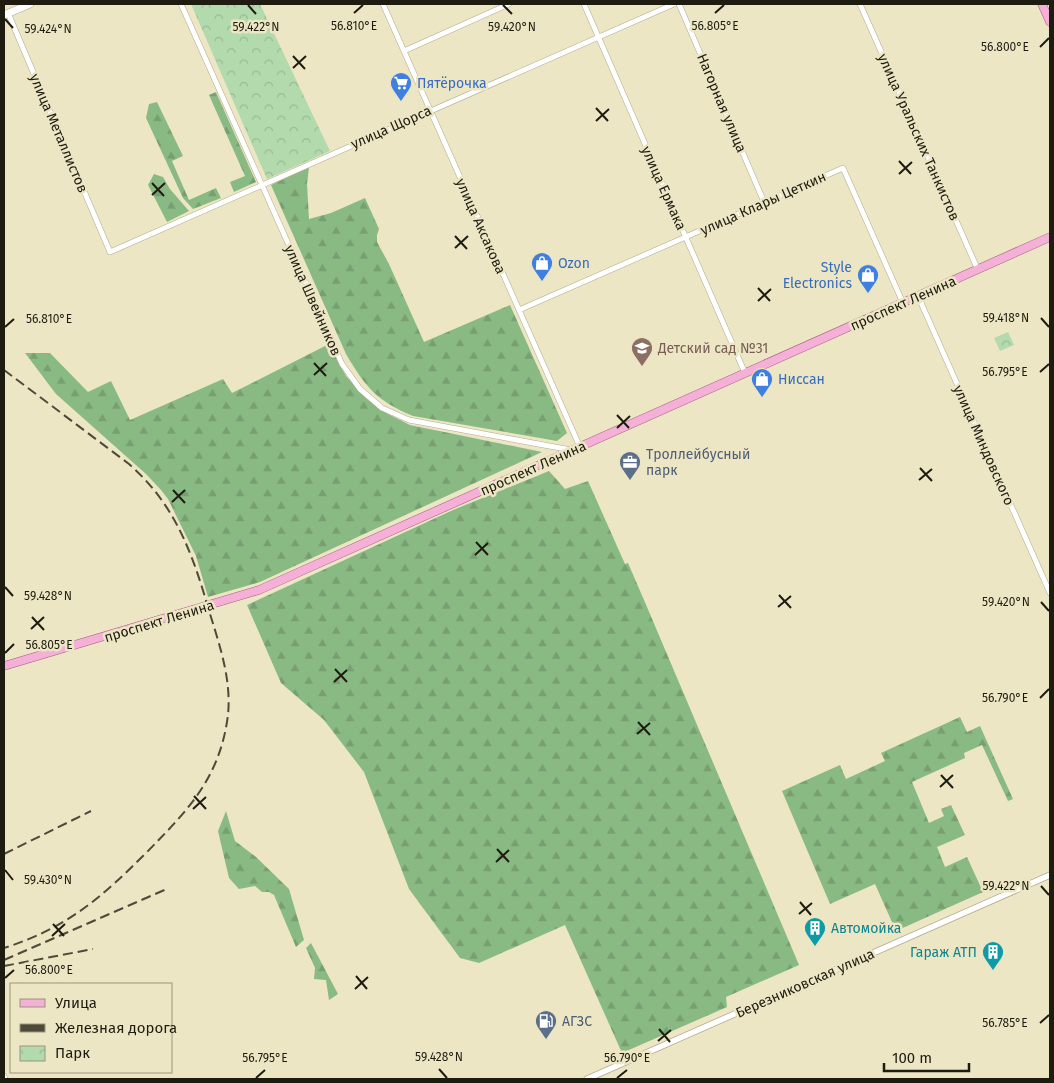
<svg xmlns="http://www.w3.org/2000/svg" width="1054" height="1083" viewBox="0 0 1054 1083" font-family="'Fira Sans',sans-serif">
<defs>
<pattern id="forest-firs" width="22" height="20" patternUnits="userSpaceOnUse" patternTransform="scale(1.25)"><rect width="22" height="20" fill="#8aba84"/><path d="M5 1l3.5 6h-7zM16 11l3.5 6h-7z" fill="#779f71"/></pattern>
<pattern id="park-crowns" width="20" height="18" patternUnits="userSpaceOnUse" patternTransform="scale(1.25)"><rect width="20" height="18" fill="#b2daad"/><path d="M2 6a3 3 0 1 1 6 0M12 15a3 3 0 1 1 6 0" fill="none" stroke="#99ba94"/></pattern>
</defs>
<rect width="100%" height="100%" fill="#ece6c5"/>
<path fill="url(#forest-firs)" d="M216 92 256 182 234 192 230 182 245 176 209 95Z
M157 102 183 156 172 161 189 200 216 188 221 198 193 209 183 198 146 118 149 104Z
M309 167 307 184 309 219 331 213 365 198 379 229 377 235V242L389 264 424 342 510 305 567 433 557 441 413 416C377 401 366 388 346 354L271 185Z
M154 174 163 177 170 189 189 211 167 222 148 185Z
M329 344 346 376 367 399 388 414 410 425 542 452 260 582 208 597 196 556 168 499 161 490 146 474 56 394 25 353H50L88 392 111 381 130 420 223 379 232 393Z
M549 471 565 489 588 481 625 564 628 563 644 600 799 965 726 997 727 1007 622 1053 565 925 479 963 460 958 409 889 364 772 324 720 281 683 247 605 453 510Z
M960 717 967 732 980 726 1013 799 1008 801 982 745 964 753 965 758 912 782 929 823 944 816 941 809 951 805 965 835 937 847 945 867 967 857 983 892 896 931 875 884 830 904 782 791 840 765 846 779 885 761 881 753Z
M226 811 235 841 256 857 289 889 304 940 296 947 274 895 269 892H262L255 886 239 889 229 878 218 831Z
M311 943 338 994 329 1000 326 980 314 979 315 968 306 948Z"/>
<path fill="url(#park-crowns)" d="M191 4H260L330 151 267 179Z
M1008 332 1014 345 1000 351 994 338Z"/>
<g fill="none" stroke-linecap="round" stroke-linejoin="round">
<g stroke="#b1ab8c" stroke-width="6">
<path id="minor" d="M181 4 342 364 360 389 382 408 409 420 571 450
M383 4 580 447
M584 4 745 373
M679 4 764 202
M860 4 978 270
M8 13 110 252 674 4
M404 51 509 4
M918 296 1050 593
M519 310 843 168 903 303
M4 1076 5 1079"/>
</g>
<g stroke="#b1ab8c" stroke-width="7">
<path id="tertiary" d="M587 1079 1050 875"/>
</g>
<g stroke="#b1ab8c" stroke-width="8">
<path id="secondary" d="M4 15 30 4"/>
</g>
<g stroke="#a55a80" stroke-width="9">
<path id="primary" d="M1042 4 1050 22
M4 666 259 590 1050 237"/>
</g>
<use href="#minor" stroke="#fff" stroke-width="5"/>
<use href="#tertiary" stroke="#fff" stroke-width="5.5"/>
<use href="#secondary" stroke="#fff" stroke-width="7"/>
<use href="#primary" stroke="#f4b0d7" stroke-width="8"/>
<path stroke="#4d4a39" stroke-width="2" stroke-dasharray="10 5" stroke-linecap="butt" d="M4 370 129 464C171 501 189 544 205 597 216 636 232 674 228 715 220 778 188 810 147 852 101 898 67 928 4 948
M4 854 91 811
M4 960 169 888
M4 966 93 949"/>
</g>
<path fill="none" stroke="#1e1c10" stroke-width="2" d="M248 5 256 14M503 5 512 14M354 13 363 5M715 13 724 5M5 19 13 28M1040 47 1049 38M293 56 305 69M293 68 306 56M596 108 608 121M596 121 609 109M899 161 911 174M899 174 912 162M152 183 164 196M152 195 165 183M455 236 467 249M455 248 468 236M758 288 770 301M758 301 771 289M1041 318 1049 327M5 327 14 319M314 363 326 376M1040 372 1049 364M314 375 327 363M617 415 629 428M617 428 630 416M920 468 932 481M919 480 932 469M173 490 185 503M172 502 185 490M476 542 488 555M475 555 488 543M5 587 13 596M779 595 791 608M1041 602 1049 611M778 607 791 596M32 617 44 630M31 629 44 617M5 653 14 644M335 669 347 682M334 682 347 670M1040 698 1049 689M638 722 650 735M637 734 650 723M941 775 953 788M940 787 953 775M194 796 206 809M193 809 206 797M497 849 509 862M496 862 509 850M5 870 13 880M1041 886 1049 895M800 902 811 915M799 914 812 903M53 924 64 936M52 936 65 924M356 976 367 989M5 978 14 970M355 989 368 977M1040 1023 1049 1015M659 1029 670 1042M658 1041 671 1030M439 1069 447 1078M256 1078 265 1070M617 1078 627 1070"/>
<defs>
<g id="supermarket-pin" transform="scale(1.125)"><path d="M0 17L-7.5 6A9.5 9.5 0 1 1 7.5 6Z" fill="#3f7fe0" stroke="#ece6c5"/><path d="M-6-5.5h2.5l.6 2H6L4.5 2H-2.5L-4.4-4H-6ZM-1.5 3.2a1.3 1.3 0 1 0 .1 0ZM3 3.2a1.3 1.3 0 1 0 .1 0Z" fill="#fff"/></g>
<g id="shop-pin" transform="scale(1.125)"><path d="M0 17L-7.5 6A9.5 9.5 0 1 1 7.5 6Z" fill="#3f7fe0" stroke="#ece6c5"/><path d="M-5-2.5h2.3a2.7 3.5 0 0 1 5.4 0H5L5.5 6h-11ZM-1.5-2.5h3a1.5 2.3 0 0 0-3 0Z" fill="#fff"/></g>
<g id="school-pin" transform="scale(1.125)"><path d="M0 17L-7.5 6A9.5 9.5 0 1 1 7.5 6Z" fill="#8d6e63" stroke="#ece6c5"/><path d="M0-5L7-2L0 1L-7-2ZM-4 1L0 2.5L4 1V4Q0 6-4 4Z" fill="#fff"/></g>
<g id="office-pin" transform="scale(1.125)"><path d="M0 17L-7.5 6A9.5 9.5 0 1 1 7.5 6Z" fill="#5c6f8a" stroke="#ece6c5"/><path d="M-6-3h4V-5.5h4V-3h4V5H-6ZM-1-4.5V-3h2v-1.5ZM-6 0V1H6V0Z" fill="#fff"/></g>
<g id="building-pin" transform="scale(1.125)"><path d="M0 17L-7.5 6A9.5 9.5 0 1 1 7.5 6Z" fill="#0f9aa8" stroke="#ece6c5"/><path d="M-4-6H4V6H1V3H-1V6H-4ZM-2.5-4.3h1.7v1.8h-1.7ZM.8-4.3h1.7v1.8H.8ZM-2.5-1h1.7V.8h-1.7ZM.8-1h1.7V.8H.8Z" fill="#fff"/></g>
<g id="fuel-pin" transform="scale(1.125)"><path d="M0 17L-7.5 6A9.5 9.5 0 1 1 7.5 6Z" fill="#5c6f8a" stroke="#ece6c5"/><path d="M-5.5-6h7V0h2V4h1.3V-2.5L3-4.5l.8-.8L6-3V5H2.5V1h-1V6h-7ZM-4.2-4.7v3.2H.2V-4.7Z" fill="#fff"/></g>
</defs>
<g fill-rule="evenodd">
<use href="#supermarket-pin" x="401" y="83"/>
<use href="#shop-pin" x="542" y="263"/>
<use href="#shop-pin" x="868" y="275"/>
<use href="#school-pin" x="642" y="348"/>
<use href="#shop-pin" x="762" y="379"/>
<use href="#office-pin" x="630" y="462"/>
<use href="#building-pin" x="815" y="928"/>
<use href="#building-pin" x="993" y="952"/>
<use href="#fuel-pin" x="546" y="1021"/>
</g>
<g text-anchor="middle" stroke-width="5" stroke-linejoin="round" paint-order="stroke">
<g font-size="14" fill="#366cbe" stroke="#ece6c5" text-anchor="start">
<text x="417" y="88">Пятёрочка</text>
<text x="558" y="268">Ozon</text>
<text x="852" y="272" text-anchor="end">Style<tspan x="852" dy="16">Electronics</tspan></text>
<text x="778" y="384">Ниссан</text>
</g>
<g font-size="14" fill="#1e1c10" stroke="#ece6c5">
<text transform="translate(722 103) rotate(67)" y="5">Нагорная улица</text>
<text transform="translate(391 127) rotate(-24)" y="5">улица Щорса</text>
<text transform="translate(59 133) rotate(67)" y="5">улица Металлистов</text>
<text transform="translate(919 137) rotate(66)" y="5">улица Уральских Танкистов</text>
<text transform="translate(664 188) rotate(66)" y="5">улица Ермака</text>
<text transform="translate(763 203) rotate(-24)" y="5">улица Клары Цеткин</text>
<text transform="translate(481 226) rotate(66)" y="5">улица Аксакова</text>
<text transform="translate(313 300) rotate(66)" y="5">улица Швейников</text>
<text transform="translate(903 303) rotate(-24)" y="5">проспект Ленина</text>
<text transform="translate(984 445) rotate(66)" y="5">улица Миндовского</text>
<text transform="translate(533 468) rotate(-24)" y="5">проспект Ленина</text>
<text transform="translate(159 621) rotate(-17)" y="5">проспект Ленина</text>
<text transform="translate(805 983) rotate(-24)" y="5">Березниковская улица</text>
</g>
<g font-size="14" fill="#785e54" stroke="#ece6c5" text-anchor="start">
<text x="658" y="353">Детский сад №31</text>
</g>
<g font-size="14" fill="#4e5e75" stroke="#ece6c5" text-anchor="start">
<text x="646" y="459">Троллейбусный<tspan x="646" dy="16">парк</tspan></text>
<text x="562" y="1026">АГЗС</text>
</g>
<g font-size="14" fill="#0d838f" stroke="#ece6c5" text-anchor="start">
<text x="831" y="933">Автомойка</text>
<text x="977" y="957" text-anchor="end">Гараж АТП</text>
</g>
</g>
<g font-size="12" text-anchor="middle" fill="#1e1c10" stroke="#ece6c5" stroke-width="5" stroke-linejoin="round" paint-order="stroke">
<text x="354" y="30">56.810°E</text>
<text x="715" y="30">56.805°E</text>
<text x="512" y="31">59.420°N</text>
<text x="256" y="31">59.422°N</text>
<text x="48" y="33">59.424°N</text>
<text x="1005" y="51">56.800°E</text>
<text x="1006" y="322">59.418°N</text>
<text x="49" y="323">56.810°E</text>
<text x="1005" y="376">56.795°E</text>
<text x="48" y="600">59.428°N</text>
<text x="1006" y="606">59.420°N</text>
<text x="49" y="649">56.805°E</text>
<text x="1005" y="702">56.790°E</text>
<text x="48" y="884">59.430°N</text>
<text x="1006" y="890">59.422°N</text>
<text x="49" y="974">56.800°E</text>
<text x="1005" y="1027">56.785°E</text>
<text x="439" y="1061">59.428°N</text>
<text x="265" y="1062">56.795°E</text>
<text x="627" y="1062">56.790°E</text>
</g>
<rect width="1054" height="1083" fill="none" stroke="#1e1c10" stroke-width="10"/>
<rect x="10" y="983" width="162" height="90" fill="#ece6c5" stroke="#9a957d"/>
<rect x="20" y="999" width="25" height="8" fill="#f4b0d7" stroke="#9a957d"/>
<text x="55" y="1008" font-size="15" fill="#1e1c10">Улица</text>
<rect x="20" y="1024" width="25" height="8" fill="#4d4a39" stroke="#9a957d"/>
<text x="55" y="1033" font-size="15" fill="#1e1c10">Железная дорога</text>
<rect x="20" y="1046" width="25" height="15" fill="url(#park-crowns)" stroke="#9a957d"/>
<text x="55" y="1058" font-size="15" fill="#1e1c10">Парк</text>
<path d="M884 1063v8h85v-8" fill="none" stroke="#1e1c10" stroke-width="2.5"/>
<text x="892" y="1063" font-size="15" fill="#1e1c10" stroke="#ece6c5" stroke-width="4" paint-order="stroke">100 m</text>
</svg>
